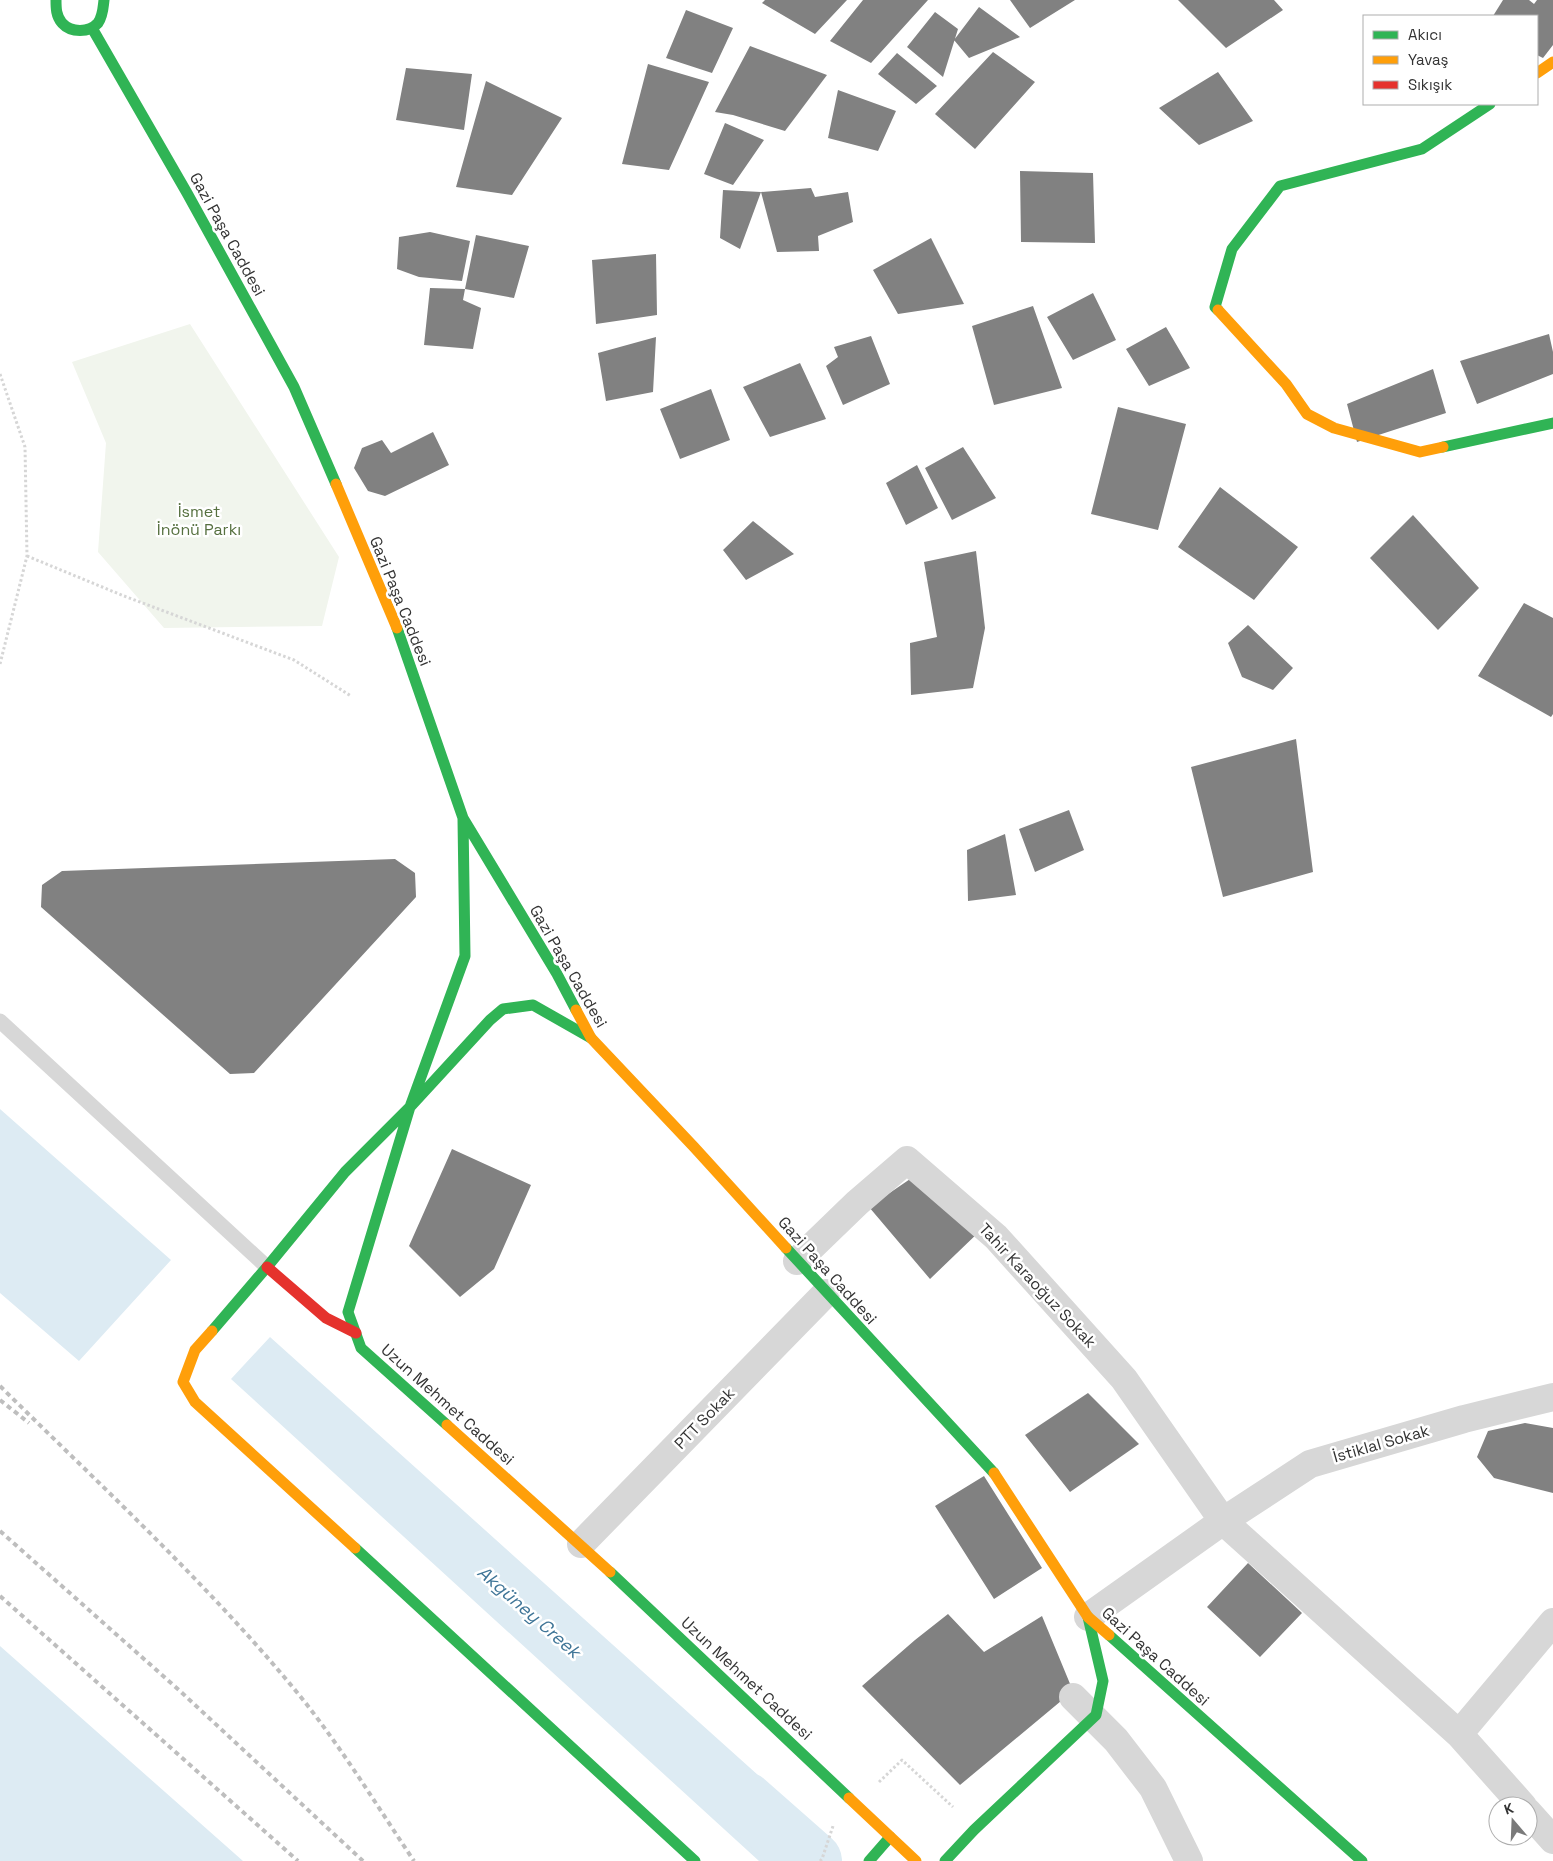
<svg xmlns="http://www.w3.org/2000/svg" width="1553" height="1861" viewBox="0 0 1553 1861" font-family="'Space Grotesk',sans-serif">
<rect width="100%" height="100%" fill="#fff"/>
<path fill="#f1f5ed" d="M190 324 339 557 322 626 164 628 98 552 106 443 72 362Z"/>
<path fill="#ddebf3" d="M0 1109 171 1260 79 1361 0 1293Z
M270 1337 827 1837 804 1861H759L231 1379Z
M0 1646 243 1861H0Z"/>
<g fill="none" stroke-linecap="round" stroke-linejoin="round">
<path stroke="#ddebf3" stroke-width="60" d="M745 1802 812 1861"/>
</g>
<path fill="#818181" d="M765 0H847L815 34 762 3Z
M863 0H928L871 63 830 41Z
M1010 0H1075L1030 28Z
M1178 0H1274L1283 10 1226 48Z
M1503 0H1529L1534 4 1537 0H1553V45L1543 58 1537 55V16H1493Z
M979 7 1020 37 969 58 954 40Z
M686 10 733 28 712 73 666 58Z
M935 12 958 29 943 77 907 47Z
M750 46 827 75 785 131 733 115 715 112Z
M993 52 1035 82 975 149 935 114Z
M897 53 937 86 916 104 878 74Z
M648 64 709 82 669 170 622 164Z
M406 68 472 74 464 130 396 120Z
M1218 72 1253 121 1199 145 1159 108Z
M486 81 562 118 512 195 456 187Z
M838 90 896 111 878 151 828 138Z
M725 123 764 140 733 185 704 174Z
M1020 171 1093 173 1095 243 1021 242Z
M811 188 815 197 848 192 853 222 818 236 819 251 777 252 761 192Z
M723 190 761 192 740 249 720 238Z
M430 232 470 241 462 281 419 277 397 269 399 237Z
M476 235 529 246 514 298 465 289Z
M931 238 964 304 898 314 873 270Z
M656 254 657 315 596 324 592 260Z
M430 288 465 289 463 300 481 308 473 349 424 345Z
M1093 293 1116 340 1073 360 1047 317Z
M1033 306 1062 388 994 405 972 326Z
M1166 327 1190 368 1149 386 1126 349Z
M1549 334 1553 352V374L1477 404 1460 361Z
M871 336 890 384 843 405 826 366 838 357 834 347Z
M656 337 653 392 606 401 598 353Z
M800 363 826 419 770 437 743 387Z
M1433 369 1446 413 1357 442 1347 404Z
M711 389 730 440 680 459 660 409Z
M1118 407 1186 424 1158 530 1091 514Z
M433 432 449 465 385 496 368 491 354 468 362 448 382 440 391 453Z
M963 447 996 498 952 520 925 468Z
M917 465 938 508 906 525 886 483Z
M1220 487 1298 547 1254 600 1178 547Z
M1413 515 1479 588 1438 630 1370 558Z
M753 521 794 554 746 580 723 550Z
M976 551 985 628 973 688 911 695 910 643 937 637 924 562Z
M1524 603 1553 618V714L1551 717 1478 676Z
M1248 625 1293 668 1273 690 1242 677 1228 643Z
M1296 739 1313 872 1223 897 1191 767Z
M1069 810 1084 850 1035 872 1019 829Z
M1005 834 1016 895 968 901 967 850Z
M395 859 415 873 416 897 254 1073 230 1074 41 907 42 885 62 871Z
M452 1149 531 1185 494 1269 460 1297 409 1246Z
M916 1175 982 1229 930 1279 869 1207Z
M1088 1393 1139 1444 1070 1492 1025 1435Z
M1525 1423 1553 1428V1493L1494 1478 1477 1457 1488 1431Z
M984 1476 1042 1568 994 1599 935 1506Z
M1248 1563 1302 1613 1260 1657 1207 1607Z
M948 1614 984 1652 1042 1616 1073 1691 960 1785 862 1686 915 1640Z"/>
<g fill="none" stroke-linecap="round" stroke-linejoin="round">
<path stroke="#d6d6d6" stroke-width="3" stroke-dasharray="2.5 2.5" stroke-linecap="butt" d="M0 374 25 447 27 556 0 664
M27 556 124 596 294 660 351 696
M879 1782 902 1760 953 1807
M820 1861 822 1859 833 1826"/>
<path stroke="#d7d7d7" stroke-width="15" d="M0 1021 267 1267"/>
<path stroke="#d7d7d7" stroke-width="28" d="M797 1261 857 1203 907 1160 996 1237 1124 1379 1223 1521 1459 1734 1523 1806
M581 1544 826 1293
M1088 1617 1223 1521 1310 1464 1464 1419 1553 1397
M1073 1697 1116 1740 1153 1788 1189 1861
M1459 1734 1553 1622
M1528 1812 1553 1840"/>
<path stroke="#30b455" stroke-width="11" d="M56 0C56 8 56 16 62 23 71 33 89 33 98 23 103 16 103 8 104 0
M92 28 187 193 294 387 336 484
M1218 310 1215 307 1232 249 1280 186 1422 149 1490 104
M1443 447 1553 423
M397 628 463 818 557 974 576 1010
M786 1248 994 1473
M212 1331 267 1267 345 1172 410 1107 490 1020 503 1009 533 1005 591 1038
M447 1425 361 1348 348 1312 410 1107 465 956 463 819
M355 1548 695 1861
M610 1572 849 1798
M1109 1635 1362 1861
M869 1861 890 1837
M945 1861 974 1830 1096 1715 1103 1681 1088 1617"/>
<path stroke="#ff9f0a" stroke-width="11" d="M1537 73 1553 62
M1218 310 1286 384 1307 414 1334 428 1420 452 1443 447
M336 484 397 628
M576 1010 591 1038 694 1147 786 1248
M212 1331 195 1350 183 1382 195 1402 355 1548
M447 1425 610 1572
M994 1473 1088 1617 1109 1635
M849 1798 916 1861"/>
<path stroke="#e5322d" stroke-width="11" d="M267 1267 326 1318 356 1333"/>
<path stroke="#bebebe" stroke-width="4" stroke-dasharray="5 4" stroke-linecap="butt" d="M0 1386C102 1487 209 1585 300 1696 342 1748 377 1806 414 1861
M0 1400 29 1423
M0 1531 180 1691 363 1861
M0 1596 298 1861"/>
</g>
<g text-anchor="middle" stroke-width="5" stroke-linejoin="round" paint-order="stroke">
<g font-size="16" fill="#333" stroke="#fff">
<text transform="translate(228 234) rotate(61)" y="6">Gazi Paşa Caddesi</text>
<text transform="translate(401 601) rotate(68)" y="6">Gazi Paşa Caddesi</text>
<text transform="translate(569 966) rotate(60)" y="6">Gazi Paşa Caddesi</text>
<text transform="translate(828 1270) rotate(48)" y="6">Gazi Paşa Caddesi</text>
<text transform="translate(1038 1285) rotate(47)" y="6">Tahir Karaoğuz Sokak</text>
<text transform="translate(448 1404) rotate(42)" y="6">Uzun Mehmet Caddesi</text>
<text transform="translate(704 1418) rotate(-46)" y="6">PTT Sokak</text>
<text transform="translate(1381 1443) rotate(-16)" y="6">İstiklal Sokak</text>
<text transform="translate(1156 1656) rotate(42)" y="6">Gazi Paşa Caddesi</text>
<text transform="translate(747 1678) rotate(43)" y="6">Uzun Mehmet Caddesi</text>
</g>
<g font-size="16" fill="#56703f" stroke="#fff">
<text x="199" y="517">İsmet<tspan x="199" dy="18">İnönü Parkı</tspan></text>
</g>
<g font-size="18" font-style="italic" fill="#3f7597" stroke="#fff">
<text transform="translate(529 1612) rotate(41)" y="6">Akgüney Creek</text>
</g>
</g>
<rect x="1363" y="15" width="175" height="90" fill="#ffffff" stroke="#adadad"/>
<rect x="1373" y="31" width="25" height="8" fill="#30b455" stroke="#adadad"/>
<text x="1408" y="40" font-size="15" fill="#333333">Akıcı</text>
<rect x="1373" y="56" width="25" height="8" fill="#ff9f0a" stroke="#adadad"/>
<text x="1408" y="65" font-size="15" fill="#333333">Yavaş</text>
<rect x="1373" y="81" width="25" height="8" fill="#e5322d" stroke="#adadad"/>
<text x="1408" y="90" font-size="15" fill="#333333">Sıkışık</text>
<g transform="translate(1513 1821) rotate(341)"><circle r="24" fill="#ffffff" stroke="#adadad"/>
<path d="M0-4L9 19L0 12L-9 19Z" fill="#7a7a7a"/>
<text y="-8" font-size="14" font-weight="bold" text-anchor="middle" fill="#333333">K</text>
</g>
</svg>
